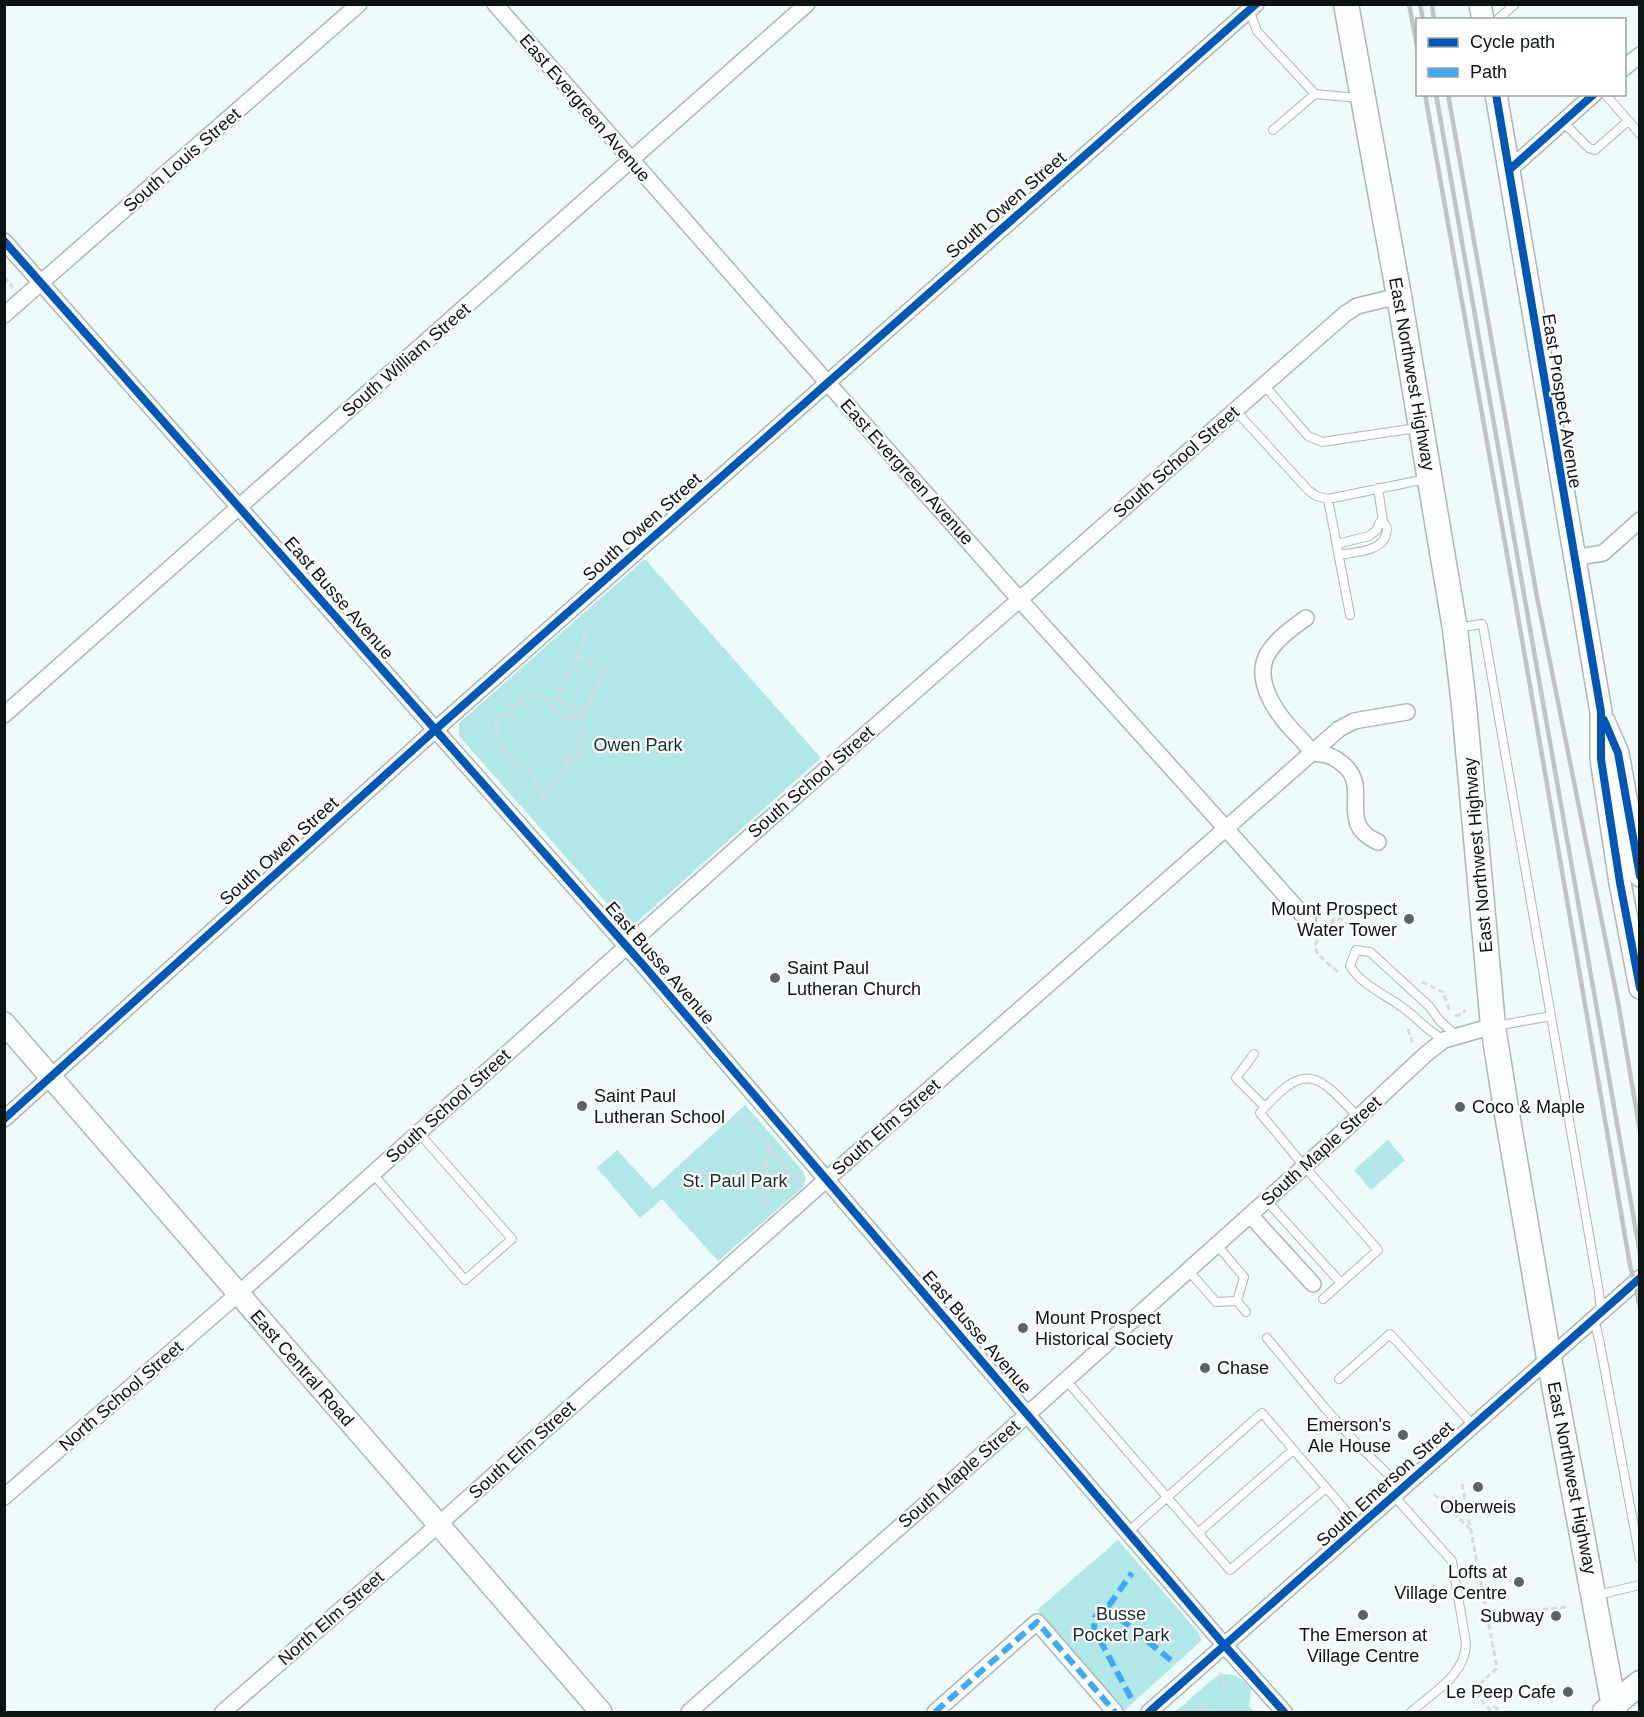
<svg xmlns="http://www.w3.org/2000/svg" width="1644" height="1717" viewBox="0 0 1644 1717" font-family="Arial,sans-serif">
<rect width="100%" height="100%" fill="#effafa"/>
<path fill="#b2e7e8" d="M645 559 821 758 637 922 632 924 623 921 619 917 459 736V723Z
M745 1105 803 1171 806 1179 802 1188 718 1261 662 1199 640 1218 597 1168 617 1150 653 1189Z
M1388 1140 1405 1160 1371 1190 1354 1170Z
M1118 1540 1199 1633 1201 1641 1125 1710 1037 1610Z
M1222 1674C1236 1674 1242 1678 1251 1689L1249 1706 1254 1712H1175L1215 1677Z"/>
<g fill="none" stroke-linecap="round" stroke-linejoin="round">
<g stroke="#acb6b6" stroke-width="10">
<path id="lane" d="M1249 10 1257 31 1315 94
M1497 20 1515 4
M1605 94 1640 134
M1563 122 1589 148 1595 150 1628 121
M1273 130 1315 94 1358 98
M1264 385 1308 436 1322 442 1417 428
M1235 410 1308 490 1316 496 1328 499 1426 479
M1328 499 1350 615
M1337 544 1369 536 1377 530 1379 523 1383 522 1378 488
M1339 555C1354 552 1381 552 1386 535 1388 529 1387 526 1383 522
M1457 628 1482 624 1483 626 1599 1292 1601 1311
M1496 1026 1551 1016
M1444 1040C1429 1032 1419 1020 1406 1010 1387 995 1362 986 1350 966L1356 950 1370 952 1429 1006 1440 1021 1457 1036
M1254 1054 1236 1078 1265 1107
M373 1174 465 1280 512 1239 418 1132
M1266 1200 1341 1283
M1188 1270 1216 1302 1237 1301 1244 1277 1217 1245
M1323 1299 1378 1250 1304 1166 1260 1113C1305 1061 1316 1072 1358 1117
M1237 1301 1246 1312
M1594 1318 1600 1344 1640 1559
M1267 1338 1324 1407 1357 1444 1402 1488
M1065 1379 1230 1570 1326 1488
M1339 1379 1390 1334 1473 1425
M1394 1496 1452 1561 1466 1643C1466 1675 1432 1693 1411 1712
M1128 1532 1262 1413 1359 1526
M1198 1533 1293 1450
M1597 1595 1640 1585"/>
</g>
<g stroke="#acb6b6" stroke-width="18">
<path id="street" d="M495 4C669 204 844 402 1020 600 1116 707 1213 813 1308 921
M1624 68 1640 55
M1509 170 1594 94
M4 241 644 966 1225 1646 1284 1712
M4 315 359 4
M1573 558 1603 553 1640 520
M1306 618C1292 628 1276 639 1267 655 1252 684 1282 721 1301 739 1305 743 1309 750 1314 753 1317 754 1324 754 1327 755 1334 757 1342 763 1347 768 1369 792 1337 824 1378 842
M4 715 807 4
M4 1119 435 730 1256 4
M1250 1215 1313 1284
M4 1497 238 1294 766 822 1345 314 1357 306 1399 296
M223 1712 421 1540 827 1179 1339 729 1354 721 1407 712
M689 1712 1010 1430 1337 1137 1426 1054 1444 1040 1493 1026
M935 1712 1037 1622 1115 1712
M1149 1712 1640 1278"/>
</g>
<g stroke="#acb6b6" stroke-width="24">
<path id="secondary" d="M1480 4 1483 20
M1496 94 1601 712V759L1620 883 1640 988
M1604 721 1618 753 1640 876
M4 1023 601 1712"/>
</g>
<g stroke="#acb6b6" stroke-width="27">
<path id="primary" d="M1346 4 1399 296 1455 629 1464 705 1493 1026 1506 1108 1549 1358 1615 1712
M1605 1712 1640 1683"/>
</g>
<path stroke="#d8dbdb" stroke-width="3" stroke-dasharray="6 3" stroke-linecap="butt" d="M4 277 13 287
M578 656 606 669 584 713 557 699Z
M578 656 588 626
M522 702 526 709
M542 799C540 790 534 772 525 768 522 766 518 766 515 765 503 753 491 733 499 716L508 715 515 704 535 696 543 698 550 704 554 711 561 716 582 718 581 751 577 758 569 764
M542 799 569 764 561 755
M1338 972C1307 946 1310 949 1334 919H1341L1365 937
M1422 982 1443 992 1450 1012
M1455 1016 1461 1014 1466 1010
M1408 1029 1412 1042
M738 1111 799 1183
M766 1161V1182L764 1189C746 1182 762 1172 766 1162 768 1157 768 1151 769 1147
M765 1189V1204
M1462 1484 1487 1615 1569 1607
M1434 1494 1470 1529
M1487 1615 1497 1668 1473 1690 1490 1710 1495 1707 1500 1712
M1219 1673 1224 1679 1225 1689
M1200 1712 1210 1703"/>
<use href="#lane" stroke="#fdfefe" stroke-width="8"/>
<use href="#street" stroke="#fdfefe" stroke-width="15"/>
<use href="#secondary" stroke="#fdfefe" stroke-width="21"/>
<use href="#primary" stroke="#fdfefe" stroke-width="24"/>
<path stroke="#c0c4c4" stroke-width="4.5" d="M1409 4 1418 51
M1420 4 1423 20
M1432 4 1434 20
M1425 94 1515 599 1630 1265 1640 1307
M1436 94 1640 1254
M1448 94 1537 597 1618 1002 1640 1131"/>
<path stroke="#3fa9f5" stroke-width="6" stroke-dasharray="12 6" stroke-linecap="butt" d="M1106 1607 1173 1662
M1131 1698 1094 1629 1095 1617 1110 1604 1132 1573
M935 1712 1037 1622 1115 1712"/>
<g stroke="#fff" stroke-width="11">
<path id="cycleway" d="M1496 94 1601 712V759L1620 883 1640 988
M1509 170 1594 94
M4 241 644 966 1225 1646 1284 1712
M1604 720 1618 753 1640 876
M4 1119 435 730 1256 4
M1149 1712 1640 1278"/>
</g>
<use href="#cycleway" stroke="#0057b8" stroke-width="8"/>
</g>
<g fill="#5b6464" stroke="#fff" stroke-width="2">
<circle cx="1409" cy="919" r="6"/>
<circle cx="775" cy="978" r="6"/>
<circle cx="582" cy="1106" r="6"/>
<circle cx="1460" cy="1107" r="6"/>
<circle cx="1023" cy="1328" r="6"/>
<circle cx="1205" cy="1368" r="6"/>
<circle cx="1403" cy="1435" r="6"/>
<circle cx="1478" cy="1487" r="6"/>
<circle cx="1519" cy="1582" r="6"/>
<circle cx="1363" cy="1615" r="6"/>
<circle cx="1556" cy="1616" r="6"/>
<circle cx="1568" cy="1692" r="6"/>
</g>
<g text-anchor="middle" stroke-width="4.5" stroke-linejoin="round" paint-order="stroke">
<g font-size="18" fill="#0b1313" stroke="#fff">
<text transform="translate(585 108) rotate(49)" y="6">East Evergreen Avenue</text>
<text transform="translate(182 160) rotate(-41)" y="6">South Louis Street</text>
<text transform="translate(1006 205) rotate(-41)" y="6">South Owen Street</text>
<text transform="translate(406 360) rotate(-41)" y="6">South William Street</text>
<text transform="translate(1412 374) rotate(80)" y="6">East Northwest Highway</text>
<text transform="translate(1562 401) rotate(81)" y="6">East Prospect Avenue</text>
<text transform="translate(1176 462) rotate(-41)" y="6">South School Street</text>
<text transform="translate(907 472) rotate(48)" y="6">East Evergreen Avenue</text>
<text transform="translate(642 527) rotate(-42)" y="6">South Owen Street</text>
<text transform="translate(339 598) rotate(49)" y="6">East Busse Avenue</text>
<text transform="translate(811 782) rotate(-41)" y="6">South School Street</text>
<text transform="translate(279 851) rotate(-42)" y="6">South Owen Street</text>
<text transform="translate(1478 855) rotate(-95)" y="6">East Northwest Highway</text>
<text transform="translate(660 963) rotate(49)" y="6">East Busse Avenue</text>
<text transform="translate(448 1106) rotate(-42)" y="6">South School Street</text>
<text transform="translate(886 1127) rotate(-41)" y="6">South Elm Street</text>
<text transform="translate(1321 1151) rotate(-42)" y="6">South Maple Street</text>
<text transform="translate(977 1332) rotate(49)" y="6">East Busse Avenue</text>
<text transform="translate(302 1368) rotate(49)" y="6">East Central Road</text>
<text transform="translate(121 1396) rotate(-41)" y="6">North School Street</text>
<text transform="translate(522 1450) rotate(-42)" y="6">South Elm Street</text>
<text transform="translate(959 1474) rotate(-41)" y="6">South Maple Street</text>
<text transform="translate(1572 1478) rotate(79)" y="6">East Northwest Highway</text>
<text transform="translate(1385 1484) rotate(-42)" y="6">South Emerson Street</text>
<text transform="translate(331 1618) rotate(-41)" y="6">North Elm Street</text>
</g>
<g font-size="18" fill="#152e2f" stroke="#fff">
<text x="638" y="751">Owen Park</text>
<text x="735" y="1187">St. Paul Park</text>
<text x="1121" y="1620">Busse<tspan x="1121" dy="21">Pocket Park</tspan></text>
</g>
<g font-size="18" fill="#0b1313" stroke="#fff" text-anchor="end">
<text x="1397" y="915">Mount Prospect<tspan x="1397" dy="21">Water Tower</tspan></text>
<text x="787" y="974" text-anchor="start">Saint Paul<tspan x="787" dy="21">Lutheran Church</tspan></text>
<text x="594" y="1102" text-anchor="start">Saint Paul<tspan x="594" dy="21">Lutheran School</tspan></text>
<text x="1472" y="1113" text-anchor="start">Coco &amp; Maple</text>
<text x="1035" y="1324" text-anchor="start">Mount Prospect<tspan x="1035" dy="21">Historical Society</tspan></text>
<text x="1217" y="1374" text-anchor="start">Chase</text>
<text x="1391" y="1431">Emerson's<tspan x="1391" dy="21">Ale House</tspan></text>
<text x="1478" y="1513" text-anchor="middle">Oberweis</text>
<text x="1507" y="1578">Lofts at<tspan x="1507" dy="21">Village Centre</tspan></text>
<text x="1544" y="1622">Subway</text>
<text x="1363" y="1641" text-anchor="middle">The Emerson at<tspan x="1363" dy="21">Village Centre</tspan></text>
<text x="1556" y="1698">Le Peep Cafe</text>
</g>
</g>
<rect width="1644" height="1717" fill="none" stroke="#0b1313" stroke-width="12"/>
<rect x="1416" y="18" width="210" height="78" fill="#ffffff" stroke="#9da1a1" stroke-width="1.5"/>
<rect x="1428" y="38" width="30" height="9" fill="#0057b8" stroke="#9da1a1" stroke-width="1.5"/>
<text x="1470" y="48" font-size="18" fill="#0b1313">Cycle path</text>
<rect x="1428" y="68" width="30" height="9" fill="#3fa9f5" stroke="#9da1a1" stroke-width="1.5"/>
<text x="1470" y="78" font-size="18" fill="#0b1313">Path</text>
</svg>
